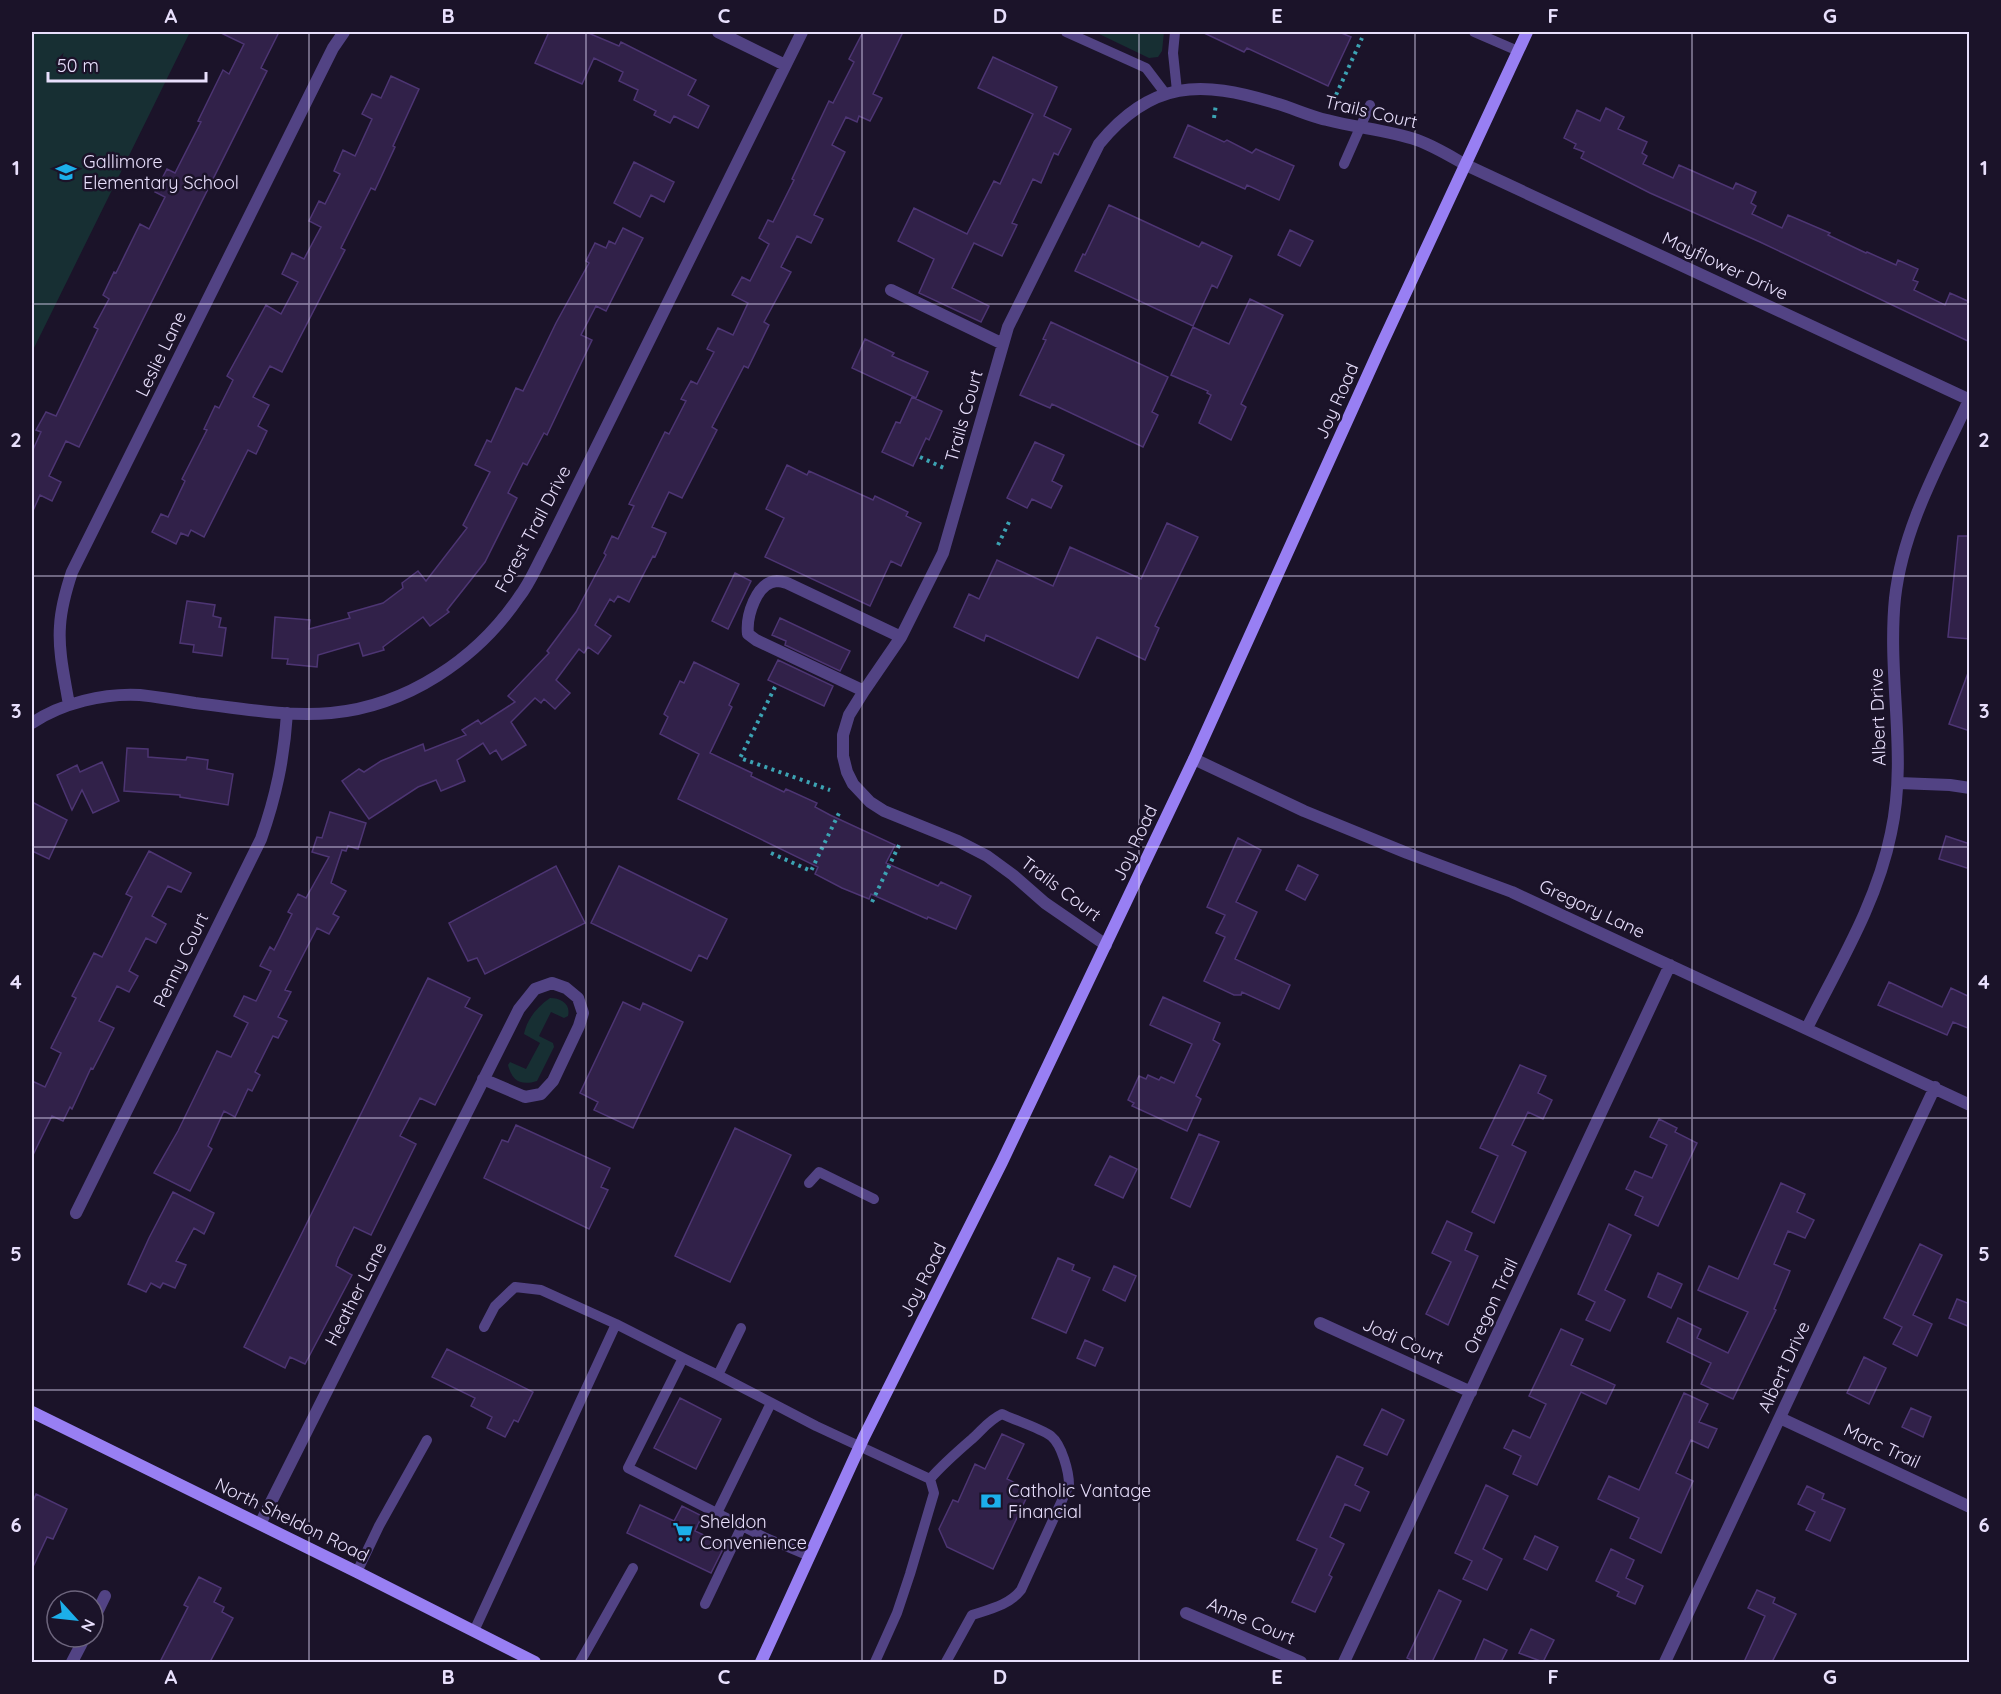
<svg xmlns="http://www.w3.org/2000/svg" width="2001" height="1694" viewBox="0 0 2001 1694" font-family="Quicksand,sans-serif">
<rect width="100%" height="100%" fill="#1b1329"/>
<path fill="#172f33" d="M32 32H190L32 352Z
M1095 32H1164L1162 51 1158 57 1149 58Z
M550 998C561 998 571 1004 568 1016L564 1018 551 1012 539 1036 553 1043 554 1047 537 1081C521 1086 512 1081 508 1065L510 1062 526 1069 540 1043 524 1034C527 1019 537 1007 550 998Z"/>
<path fill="#312149" stroke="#4d3573" stroke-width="1.5" d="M219 32H279L261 68 267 71 79 447 66 441 49 476 61 482 52 501 40 495 32 513V452L41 432 36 430 46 412 56 416 98 329 94 327 109 299 103 295 114 272 116 273 140 224 149 229 165 197 155 192 167 169 175 173 201 122 198 121 223 70 229 74 244 44Z
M549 32H586L619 46 621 42 696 80 688 95 709 106 698 128 674 116 670 123 654 115 656 111 634 100 638 90 619 81 623 72 594 58 582 84 535 63Z
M863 32H903L873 94 882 98 870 121 859 116 857 122 846 117 832 145 845 152 814 215 823 219 811 243 797 236 781 267 791 272 764 322 769 325 748 368 744 366 712 427 717 430 682 498 669 492 652 527 666 533 655 557 653 556 629 602 618 596 614 602 610 599 595 625 611 636 598 654 588 647 584 653 579 649 556 680 570 693 555 709 544 699 541 703 535 698 511 722 526 745 502 760 496 750 490 754 483 743 457 760 465 781 441 791 436 780 418 787 369 819 342 781 359 769 364 772 381 761 423 744 425 751 466 735 462 730 478 720 481 724 515 702 508 696 549 653 547 651 576 612 606 555 604 553 612 536 618 539 634 506 629 504 665 432 669 434 686 401 681 399 691 381 697 384 714 352 707 349 718 328 733 335 748 303 732 295 742 277 750 281 769 244 759 238 768 220 773 222 794 180 792 179 829 101 833 103 854 62 849 59Z
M1202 32H1339L1351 37 1328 86 1247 48 1244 52Z
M993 57 1057 87 1044 116 1071 129 1058 155 1054 153 1041 183 1033 179 1012 223 1017 225 1002 256 974 243 952 288 989 306 981 322 919 293 934 259 898 241 914 208 967 234 994 181 1000 184 1033 114 978 88Z
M391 76 419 89 393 146 395 147 375 190 371 188 341 248 345 250 282 372 270 366 253 397 269 405 258 426 267 431 256 454 248 450 204 537 191 530 188 536 181 533 176 544 152 532 161 514 168 517 185 481 182 479 207 430 204 429 215 406 219 408 233 380 227 376 266 305 281 314 298 282 282 274 292 253 304 259 321 227 309 221 319 201 325 204 340 174 334 171 343 150 355 156 372 119 362 114 372 94 381 98Z
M1606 108 1624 117 1618 129 1647 142 1642 153 1647 156 1643 164 1673 178 1679 165 1733 189 1736 183 1756 192 1751 203 1756 206 1752 214 1782 228 1788 215 1830 233 1828 235 1866 253 1867 252 1896 265 1898 260 1918 269 1913 280 1918 282 1914 290 1945 305 1950 293 1970 302V342L1760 242 1650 193 1581 158 1584 152 1574 148 1576 144 1564 138 1577 110 1600 121Z
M1188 125 1224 142 1227 140 1252 153 1256 149 1294 166 1279 200 1247 185 1245 189 1174 157Z
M634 162 674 182 664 202 651 195 640 217 614 203Z
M1109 205 1199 247 1202 242 1232 256 1217 288 1212 285 1193 326 1075 271 1083 254 1085 255Z
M623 228 643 238 606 311 596 306 581 335 592 340 547 435 544 433 527 465 523 463 508 493 517 498 485 562 447 610 449 612 430 626 423 617 383 647 384 650 363 656 359 643 318 655 317 667 287 664 288 659 272 658 275 617 310 620 309 629 350 618 348 613 383 603 403 588 402 583 418 571 426 581 467 528 463 525 490 472 475 465 487 440 491 442 516 388 523 391 556 323 589 263 586 261 595 243 606 248 609 241 615 244Z
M1290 230 1313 241 1300 266 1278 255Z
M1250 299 1283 315 1241 404 1246 407 1231 440 1199 423 1211 395 1207 393 1208 391 1171 375 1193 327 1229 344Z
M1051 322 1168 377 1152 412 1158 415 1143 447 1052 404 1050 408 1020 395 1046 340 1043 339Z
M865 339 894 353 892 356 928 372 916 398 852 368Z
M912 397 942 411 929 440 926 438 913 466 882 452 896 422 900 423Z
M1035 442 1064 455 1052 481 1062 486 1051 508 1032 499 1027 508 1007 498Z
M787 465 807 475 809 471 873 500 875 496 908 512 906 516 921 523 901 566 891 561 870 606 765 557 784 518 766 509Z
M1167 523 1198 537 1155 626 1159 628 1145 660 1097 637 1078 678 986 635 984 641 954 627 969 594 979 599 997 560 1053 586 1070 547 1141 579Z
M1958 536H1970V639L1948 637Z
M735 573 751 581 728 629 712 621Z
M187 601 215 605 213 616 221 618 219 627 226 628 222 656 193 652 194 645 180 643Z
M780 618 850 651 840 671 785 645 786 641 772 635Z
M778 660 833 686 824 706 768 680Z
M694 662 739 684 729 705 732 707 710 753 752 773 751 776 784 792 786 789 817 803 815 807 830 815 895 845 886 863 938 886 941 882 971 896 956 929 928 917 927 919 871 894 869 899 842 888 815 874 818 867 678 799 699 754 660 734 668 717 664 714 680 681 684 683Z
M1968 673H1970V731L1949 724Z
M127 748 148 749V757L186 760 187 757 208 760 207 769 233 774 228 805 180 797V795L124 791Z
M102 762 119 801 93 813 82 790 72 810 57 775 77 765 80 772Z
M32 802 67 820 49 859 32 851Z
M330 812 366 823 358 849 348 846 346 851 342 850 331 883 346 891 333 914 339 917 329 934 317 928 285 990 291 992 278 1017 287 1021 278 1038 273 1036 255 1072 260 1075 252 1091 248 1089 235 1117 224 1111 208 1146 212 1149 190 1191 154 1173 178 1131 217 1051 231 1057 248 1023 234 1016 244 996 256 1001 271 971 260 966 270 947 274 950 292 914 288 912 298 894 306 898 329 857 312 852 317 837 322 838Z
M1946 836 1970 844V869L1939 859Z
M1238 838 1261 850 1236 902 1257 912 1235 959 1290 985 1279 1009 1242 992 1241 995H1234L1204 981 1225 937 1216 933 1225 915 1207 907Z
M149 851 191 873 181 892 168 886 152 916 166 924 156 943 146 938 129 971 138 976 129 992 117 986 99 1021 114 1028 93 1069 91 1068 72 1109 70 1107 63 1121 52 1116 32 1157V1081L45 1087 61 1053 51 1048 76 998 72 996 94 953 102 957 132 897 126 894Z
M1298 865 1318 875 1305 900 1286 890Z
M556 866 585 923 485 974 477 958 468 961 449 923Z
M619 866 727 919 707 959 699 955 691 971 591 923Z
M428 978 470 998 465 1007 482 1015 435 1105 420 1098 400 1136 416 1144 371 1235 354 1227 338 1259 336 1266 352 1275 305 1364 290 1357 285 1368 244 1347 299 1239Z
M1889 982 1942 1007 1951 988 1970 997V1029L1953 1022 1947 1035 1878 1005Z
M1163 997 1220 1023 1213 1040 1220 1044 1196 1096 1201 1099 1187 1131 1132 1106 1134 1103 1128 1100 1139 1076 1146 1079 1148 1075 1159 1080 1161 1077 1174 1083 1192 1044 1150 1025Z
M623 1002 640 1010 643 1003 683 1022 633 1128 594 1110 598 1102 580 1093Z
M1520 1065 1546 1076 1538 1093 1552 1100 1543 1119 1528 1112 1512 1145 1526 1152 1494 1223 1472 1212 1498 1156 1480 1148Z
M1659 1119 1677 1128 1675 1132 1697 1143 1658 1226 1635 1215 1643 1197 1626 1189 1635 1171 1652 1178 1667 1145 1650 1137Z
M516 1125 610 1168 601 1187 608 1190 589 1229 484 1178 502 1140 508 1142Z
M735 1128 791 1155 730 1282 675 1256Z
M1199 1134 1219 1142 1190 1207 1171 1198Z
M1110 1156 1137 1169 1123 1198 1095 1185Z
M1781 1183 1805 1194 1797 1212 1814 1220 1805 1238 1788 1231 1774 1264 1790 1271 1774 1309 1776 1310 1733 1399 1701 1384 1711 1363 1667 1342 1678 1318 1701 1329 1697 1338 1728 1353 1748 1312 1698 1290 1709 1266 1738 1279Z
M173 1192 214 1213 204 1234 194 1228 176 1261 186 1265 175 1288 163 1283 160 1288 151 1283 146 1292 128 1284 149 1238Z
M1447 1221 1472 1233 1465 1250 1478 1256 1448 1325 1426 1314 1451 1262 1432 1253Z
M1609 1224 1631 1235 1605 1290 1625 1300 1610 1331 1586 1320 1595 1302 1578 1294Z
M1920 1244 1942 1255 1913 1315 1932 1324 1917 1356 1893 1344 1902 1327 1884 1318Z
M1058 1258 1074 1265 1072 1270 1090 1278 1066 1333 1032 1318Z
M1114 1266 1136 1276 1125 1301 1103 1290Z
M1658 1273 1682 1284 1671 1308 1648 1297Z
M1957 1299 1970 1304V1327L1949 1318Z
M1561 1329 1583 1339 1571 1365 1615 1385 1606 1404 1581 1392 1537 1485 1513 1474 1521 1456 1504 1448 1513 1430 1530 1438 1546 1404 1529 1396Z
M1085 1340 1103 1348 1095 1366 1077 1358Z
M447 1349 533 1392 518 1422 514 1420 505 1437 487 1428 492 1417 471 1406 475 1398 432 1377Z
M1864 1357 1886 1368 1869 1404 1847 1393Z
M1684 1393 1708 1404 1699 1422 1717 1429 1708 1448 1691 1440 1676 1473 1693 1481 1661 1553 1630 1538 1639 1518 1598 1499 1609 1476 1639 1490Z
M680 1398 721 1419 696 1469 654 1448Z
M1911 1408 1931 1417 1923 1437 1902 1427Z
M1382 1409 1404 1420 1387 1455 1364 1445Z
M1002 1434 1024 1444 1007 1479 1030 1490 993 1569 947 1547 939 1529 953 1500 958 1502 975 1464 985 1469Z
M1337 1456 1363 1468 1355 1485 1369 1492 1360 1511 1345 1504 1330 1537 1344 1544 1329 1575 1332 1577 1315 1612 1292 1602 1317 1549 1297 1540Z
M1486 1485 1508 1496 1483 1549 1502 1559 1487 1590 1463 1579 1472 1561 1455 1553Z
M1807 1486 1824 1494 1822 1499 1845 1509 1830 1541 1806 1530 1815 1512 1798 1504Z
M36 1494 67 1509 53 1539 47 1537 32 1569V1504Z
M640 1505 674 1521 682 1506 702 1516 695 1531 725 1545 711 1573 627 1533Z
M1535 1536 1558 1547 1547 1570 1524 1559Z
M1611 1549 1634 1560 1626 1578 1643 1586 1635 1604 1617 1596 1619 1592 1596 1581Z
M199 1577 221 1588 214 1602 224 1607 222 1612 233 1618 210 1662H160L188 1607 184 1605Z
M1439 1590 1461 1601 1432 1662H1416L1407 1658Z
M1757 1590 1775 1598 1773 1603 1796 1614 1772 1662H1744L1765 1616 1748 1608Z
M1531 1629 1554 1640 1543 1662 1519 1653Z
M1484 1639 1507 1650 1501 1662H1474Z"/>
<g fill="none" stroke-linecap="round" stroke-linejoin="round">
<path stroke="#3ca3b3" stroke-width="4" stroke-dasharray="3 4.5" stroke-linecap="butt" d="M1336 95 1362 38
M1214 118 1216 104
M920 457 946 469
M998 545 1009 522
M775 687 740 758 830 790
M771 853 811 871 840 811
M872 902 900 843"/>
<path stroke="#524384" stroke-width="10" d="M1066 32 1146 68 1165 93
M1175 32 1173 53 1177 91
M1474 32 1518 51
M1344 164 1370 105
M809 1183 819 1172 874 1199
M484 1327 495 1306 515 1287 541 1290 616 1324
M741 1328 718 1375 816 1426 930 1479 934 1493 910 1574 897 1613 875 1662
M718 1375 683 1358 628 1468 764 1537 809 1556
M930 1479C943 1464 957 1452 972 1439 983 1429 989 1420 1002 1414 1014 1420 1040 1428 1051 1436 1062 1445 1069 1472 1069 1485L1021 1590C1009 1605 990 1609 972 1615L946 1662
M717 1513 771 1403
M357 1572 379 1526 427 1440
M705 1604 742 1526
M474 1631 616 1324 683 1358
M580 1662 633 1568"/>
<path stroke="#524384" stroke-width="12" d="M718 32 785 65
M891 290 1003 344
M864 691 756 640 748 634C746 617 756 582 777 581 780 581 784 582 787 583L901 637
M69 705C65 680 58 652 60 626 61 607 66 590 72 572L333 48 344 32
M32 723C62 703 104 693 140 695 158 697 177 700 195 703 239 708 286 717 331 713 407 706 477 659 519 597 530 583 537 565 546 549L802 32
M1194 759 1304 811 1407 853 1512 892 1970 1105
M1899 783 1950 785 1970 788
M1106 945 1045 903 1013 875 987 856 958 841 884 811 870 802 853 784 847 772 843 756V735L849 715 864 691 901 637 943 553 1008 327 1099 144C1151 80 1201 80 1275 103 1293 108 1309 116 1327 120 1357 128 1388 130 1417 140 1434 146 1450 156 1466 165L1970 400
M1807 1028C1838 966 1877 903 1891 833 1908 756 1887 677 1895 598 1903 527 1940 463 1969 400
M76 1213 261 839C276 796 284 759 287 713
M1320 1323 1471 1392
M1780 1418 1970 1507
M260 1524 519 1009 535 989 552 983 566 988 578 998 583 1013 579 1026 553 1081 541 1094 525 1097 483 1079
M1186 1613 1301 1662
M93 1621 105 1596
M72 1662 85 1637
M1344 1662 1670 965
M1665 1662 1935 1087"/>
<path stroke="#987ff3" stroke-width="12" d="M32 1412 357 1572 535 1662
M761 1662 864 1437 1002 1162 1194 759 1380 348 1527 32"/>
</g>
<path fill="none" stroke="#e8dffc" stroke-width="1.5" stroke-opacity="0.55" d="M309 32V1662M586 32V1662M862 32V1662M1139 32V1662M1415 32V1662M1692 32V1662M32 304H1970M32 576H1970M32 847H1970M32 1118H1970M32 1390H1970"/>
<defs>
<g id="school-bare" transform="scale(1.62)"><path d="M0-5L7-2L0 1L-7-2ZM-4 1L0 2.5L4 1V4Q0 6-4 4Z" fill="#1cafea" stroke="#1b1329" stroke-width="2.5" paint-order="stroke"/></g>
<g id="bank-bare" transform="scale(1.62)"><path d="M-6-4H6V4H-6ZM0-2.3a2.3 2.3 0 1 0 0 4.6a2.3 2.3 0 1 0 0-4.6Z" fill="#1cafea" stroke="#1b1329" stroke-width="2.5" paint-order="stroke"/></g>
<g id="supermarket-bare" transform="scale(1.62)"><path d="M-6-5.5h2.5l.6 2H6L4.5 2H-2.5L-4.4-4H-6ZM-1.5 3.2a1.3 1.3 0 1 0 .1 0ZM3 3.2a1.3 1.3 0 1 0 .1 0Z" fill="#1cafea" stroke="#1b1329" stroke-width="2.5" paint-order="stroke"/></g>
</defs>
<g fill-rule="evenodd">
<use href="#school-bare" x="66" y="172"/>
<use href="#bank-bare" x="991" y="1501"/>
<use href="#supermarket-bare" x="683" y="1532"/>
</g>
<g text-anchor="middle" stroke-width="5" stroke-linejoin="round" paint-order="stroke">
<g font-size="18" fill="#e8dffc" stroke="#1b1329">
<text transform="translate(1371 112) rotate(13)" y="6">Trails Court</text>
<text transform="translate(1725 266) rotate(25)" y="6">Mayflower Drive</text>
<text transform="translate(161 354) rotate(-64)" y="6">Leslie Lane</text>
<text transform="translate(1337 401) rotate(-66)" y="6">Joy Road</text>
<text transform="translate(964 416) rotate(-74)" y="6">Trails Court</text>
<text transform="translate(533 529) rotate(-62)" y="6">Forest Trail Drive</text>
<text transform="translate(1878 717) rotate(-92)" y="6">Albert Drive</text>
<text transform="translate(1135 843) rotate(-65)" y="6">Joy Road</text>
<text transform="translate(1061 889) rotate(37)" y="6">Trails Court</text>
<text transform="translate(1592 909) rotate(25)" y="6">Gregory Lane</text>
<text transform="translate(181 960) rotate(-64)" y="6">Penny Court</text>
<text transform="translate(923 1280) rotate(-63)" y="6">Joy Road</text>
<text transform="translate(356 1294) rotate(-63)" y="6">Heather Lane</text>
<text transform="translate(1491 1306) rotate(-65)" y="6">Oregon Trail</text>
<text transform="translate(1403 1341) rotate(24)" y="6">Jodi Court</text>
<text transform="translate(1784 1367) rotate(-65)" y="6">Albert Drive</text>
<text transform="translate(1882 1446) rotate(25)" y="6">Marc Trail</text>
<text transform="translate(292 1520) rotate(26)" y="6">North Sheldon Road</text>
<text transform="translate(1251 1621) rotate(23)" y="6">Anne Court</text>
</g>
<g font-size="18" fill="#e8dffc" stroke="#1b1329" text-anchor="start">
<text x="83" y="168">Gallimore<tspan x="83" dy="21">Elementary School</tspan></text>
<text x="1008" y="1497">Catholic Vantage<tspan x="1008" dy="21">Financial</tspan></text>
<text x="700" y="1528">Sheldon<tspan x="700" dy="21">Convenience</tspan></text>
</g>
</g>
<rect width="2001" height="1694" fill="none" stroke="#1b1329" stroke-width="66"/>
<g transform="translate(75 1619) rotate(117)"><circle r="28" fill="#1b1329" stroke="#6d657d" stroke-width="1.5"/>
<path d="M0-4.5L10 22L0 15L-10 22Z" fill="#1cafea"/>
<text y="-9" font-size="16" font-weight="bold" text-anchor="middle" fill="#e8dffc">N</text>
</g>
<path d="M48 72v9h158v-9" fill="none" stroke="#e8dffc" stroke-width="3"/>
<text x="57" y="72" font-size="18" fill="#e8dffc" stroke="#1b1329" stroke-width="4.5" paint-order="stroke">50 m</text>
<rect x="33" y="33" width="1935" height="1628" fill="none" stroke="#e8dffc" stroke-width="2"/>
<g font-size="20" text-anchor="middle" font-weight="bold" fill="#e8dffc">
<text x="171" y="23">A</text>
<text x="448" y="23">B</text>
<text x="724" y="23">C</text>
<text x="1000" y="23">D</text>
<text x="1277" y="23">E</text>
<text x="1553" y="23">F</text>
<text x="1830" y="23">G</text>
<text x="16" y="175">1</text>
<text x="1984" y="175">1</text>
<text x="16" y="447">2</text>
<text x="1984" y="447">2</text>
<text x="16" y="718">3</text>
<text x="1984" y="718">3</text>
<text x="16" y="989">4</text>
<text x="1984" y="989">4</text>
<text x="16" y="1261">5</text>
<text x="1984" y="1261">5</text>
<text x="16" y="1532">6</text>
<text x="1984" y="1532">6</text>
<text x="171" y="1684">A</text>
<text x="448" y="1684">B</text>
<text x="724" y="1684">C</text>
<text x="1000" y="1684">D</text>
<text x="1277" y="1684">E</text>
<text x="1553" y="1684">F</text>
<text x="1830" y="1684">G</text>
</g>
</svg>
